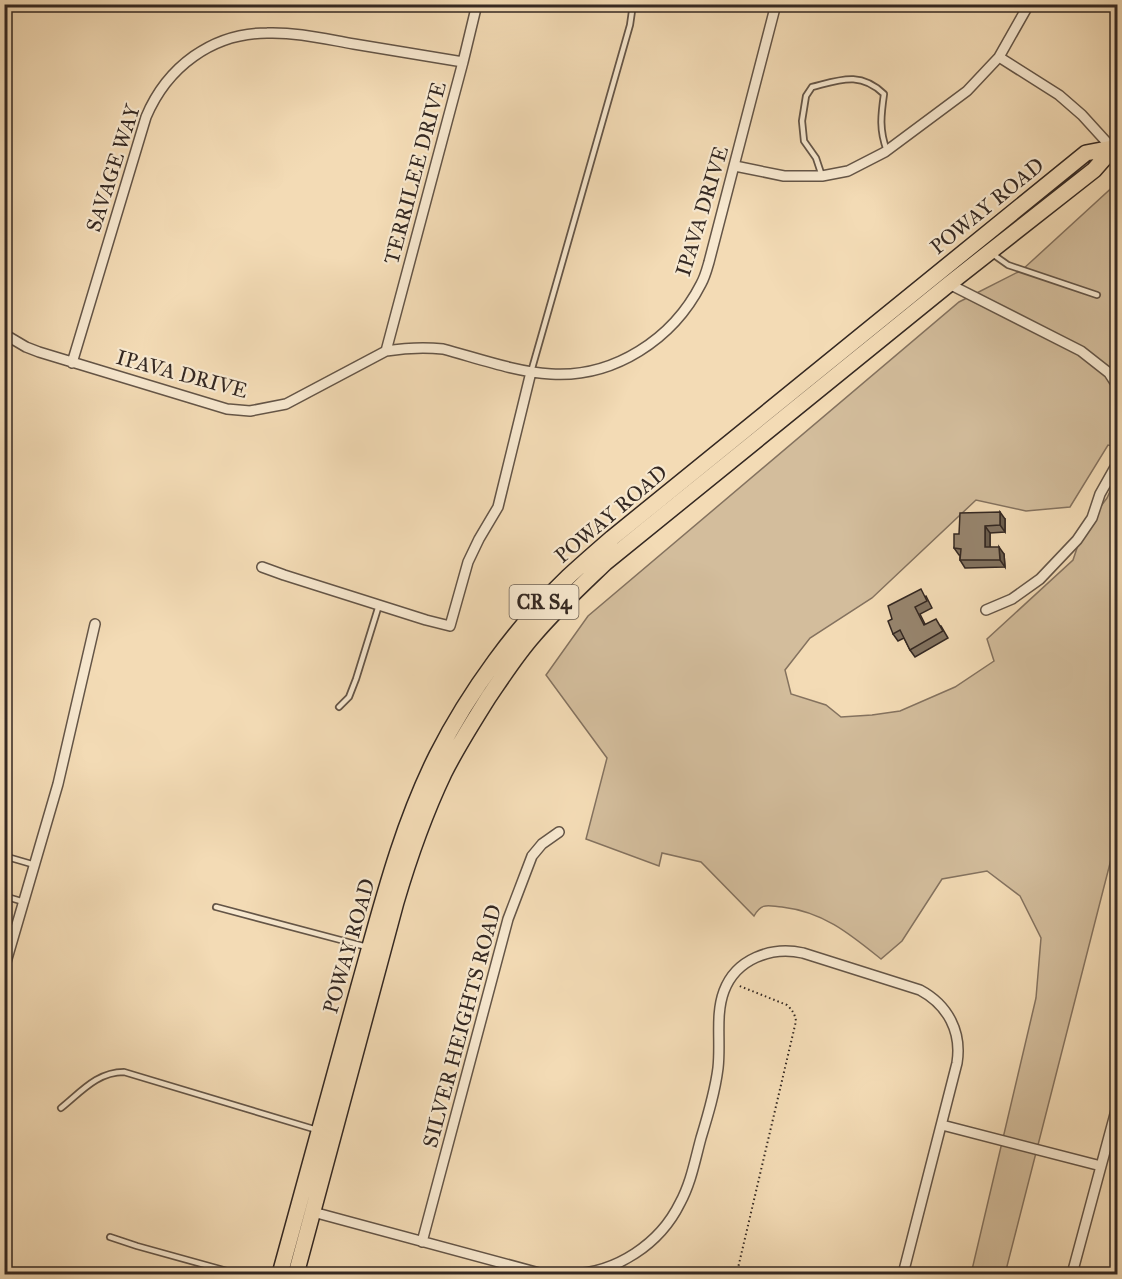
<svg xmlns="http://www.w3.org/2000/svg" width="1122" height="1279" viewBox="0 0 1122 1279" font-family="'IM FELL Great Primer',serif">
<rect width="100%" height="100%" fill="#f3dbb5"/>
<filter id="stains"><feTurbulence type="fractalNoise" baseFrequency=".00333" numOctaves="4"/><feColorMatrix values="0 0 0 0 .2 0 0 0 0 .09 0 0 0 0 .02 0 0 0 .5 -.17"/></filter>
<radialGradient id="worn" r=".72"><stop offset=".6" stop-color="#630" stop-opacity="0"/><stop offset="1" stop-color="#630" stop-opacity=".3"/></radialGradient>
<path fill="#d3bd9c" stroke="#84725f" stroke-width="1.5" d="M1117 183V447L1108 445 1070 507 1026 511 976 500 872 598 810 638 785 670 791 694 826 705 841 717 872 715 900 711 955 687 994 661 987 639 1073 560 1083 530 1107 498 1117 476V836L1005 1274H971L1036 998 1041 938 1020 896 987 871 942 879 902 941 881 959C850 934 824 912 782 907 768 906 762 902 754 916L701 862 662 853 659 866 586 839 607 758 546 675 588 616 959 302 1022 270Z"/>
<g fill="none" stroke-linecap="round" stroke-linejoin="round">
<g stroke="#645547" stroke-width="8">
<path id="lane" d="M822 176 816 158 804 141 802 121 806 96 812 87C840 80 860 71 884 94 881 115 879 130 887 151
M991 253 1008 265 1097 295
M531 372 630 25 633 4
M339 707 349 697 356 679 379 605
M4 856 35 865
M4 896 24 902
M216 907 367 947
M61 1108C81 1092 97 1072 124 1072L317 1130
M110 1237 137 1246 238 1274"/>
</g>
<g stroke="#645547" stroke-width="12">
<path id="street" d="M999 57 1059 95 1082 115 1112 148
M735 166 784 176H822L848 171 885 152 967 91 999 57 1029 4
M949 284 1081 351 1109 373 1118 387
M4 334 26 347 39 352 227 409 250 411 286 404 386 351C405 348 424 347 443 349 477 358 516 372 551 374 614 378 673 339 701 284 705 277 707 269 709 262L776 4
M386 351 463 62 477 4
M72 363 146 117C167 67 212 33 267 33 297 32 325 39 354 44 390 50 427 56 463 62
M262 567 284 575 426 620 450 626 468 562 479 539 498 507 531 372
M986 610 1012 599 1040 579 1077 540 1092 518 1100 494 1118 462
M4 969 58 784 95 624
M942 1125 1101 1166
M313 1212 543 1274H552
M422 1242 508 919 532 856 542 844 559 832
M571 1274C616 1273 660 1244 680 1203 691 1183 695 1160 701 1138 708 1115 715 1092 718 1068 721 1042 715 1015 724 991 736 959 771 946 803 953L920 990C948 1005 962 1032 957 1063L903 1274
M1072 1274 1118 1103"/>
</g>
<g stroke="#342822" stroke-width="18">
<path id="primary" d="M280 1274C307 1178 332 1082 359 986 381 908 400 829 437 755 469 692 517 626 568 577 582 564 597 551 612 538L1086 153 1112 148
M296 1274 396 902C409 858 424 815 444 773 457 747 473 722 488 698 503 676 517 654 534 635 556 609 581 586 605 563L949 284 1094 170 1115 146"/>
</g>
<path stroke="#342822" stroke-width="2" stroke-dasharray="1.5 3" stroke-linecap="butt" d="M735 1274 738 1268 796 1021C795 1014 792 1010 787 1005L737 985"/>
<use href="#lane" stroke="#f7e8cf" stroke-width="4.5"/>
<use href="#street" stroke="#f7e8cf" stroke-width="9"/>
<use href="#primary" stroke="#f3dbb5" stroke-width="15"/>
</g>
<path fill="#82725f" stroke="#342822" stroke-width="1.5" d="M1005 519V532L990 533V547L1004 554 1005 567 965 568 960 560V555H959L954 548 959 534Z
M926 596 932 608 920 614 925 624 941 626 948 638 915 657 910 650 904 638 898 641 893 634 892 619Z"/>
<path fill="#6a5d4d" stroke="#342822" stroke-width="1.5" d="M1000 512 1005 519V532L1000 525Z
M985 526 990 533V554L985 547Z
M999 547 1004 554 1005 567 1000 560Z"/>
<path fill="#97856e" stroke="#342822" stroke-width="1.5" d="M1000 512V525L985 526V547H999L1000 560H960L961 549 954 548V534H959L960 513Z
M921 589 927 601 915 607 924 625 936 619 943 631 910 650 900 630 893 634 888 621 892 619 888 606Z"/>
<g text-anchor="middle" stroke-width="4.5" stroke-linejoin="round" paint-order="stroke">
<rect fill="#f7e8cf" stroke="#6e6256" stroke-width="1.5" x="509.5" y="585" width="69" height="34" rx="4.5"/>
<g font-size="20" font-weight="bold" fill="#342822">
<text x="544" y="609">CR S4</text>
</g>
<g font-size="21" fill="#342822" stroke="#f7e8cf">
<text transform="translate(113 168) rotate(-72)" y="7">SAVAGE WAY</text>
<text transform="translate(415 173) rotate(-75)" y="7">TERRILEE DRIVE</text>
<text transform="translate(987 206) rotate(-39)" y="7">POWAY ROAD</text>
<text transform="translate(702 211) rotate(-73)" y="7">IPAVA DRIVE</text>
<text transform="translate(182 374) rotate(15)" y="7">IPAVA DRIVE</text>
<text transform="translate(611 514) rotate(-40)" y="7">POWAY ROAD</text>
<text transform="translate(349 946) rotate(-74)" y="7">POWAY ROAD</text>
<text transform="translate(462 1026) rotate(-75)" y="7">SILVER HEIGHTS ROAD</text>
</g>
</g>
<rect width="1122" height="1279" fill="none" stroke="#f3dbb5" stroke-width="24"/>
<rect x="6" y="6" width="1110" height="1267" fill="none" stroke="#342822" stroke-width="3"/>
<rect x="12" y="12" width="1098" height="1255" fill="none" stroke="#342822" stroke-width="1.5"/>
<rect width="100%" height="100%" filter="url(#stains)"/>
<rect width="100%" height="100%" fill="url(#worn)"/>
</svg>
